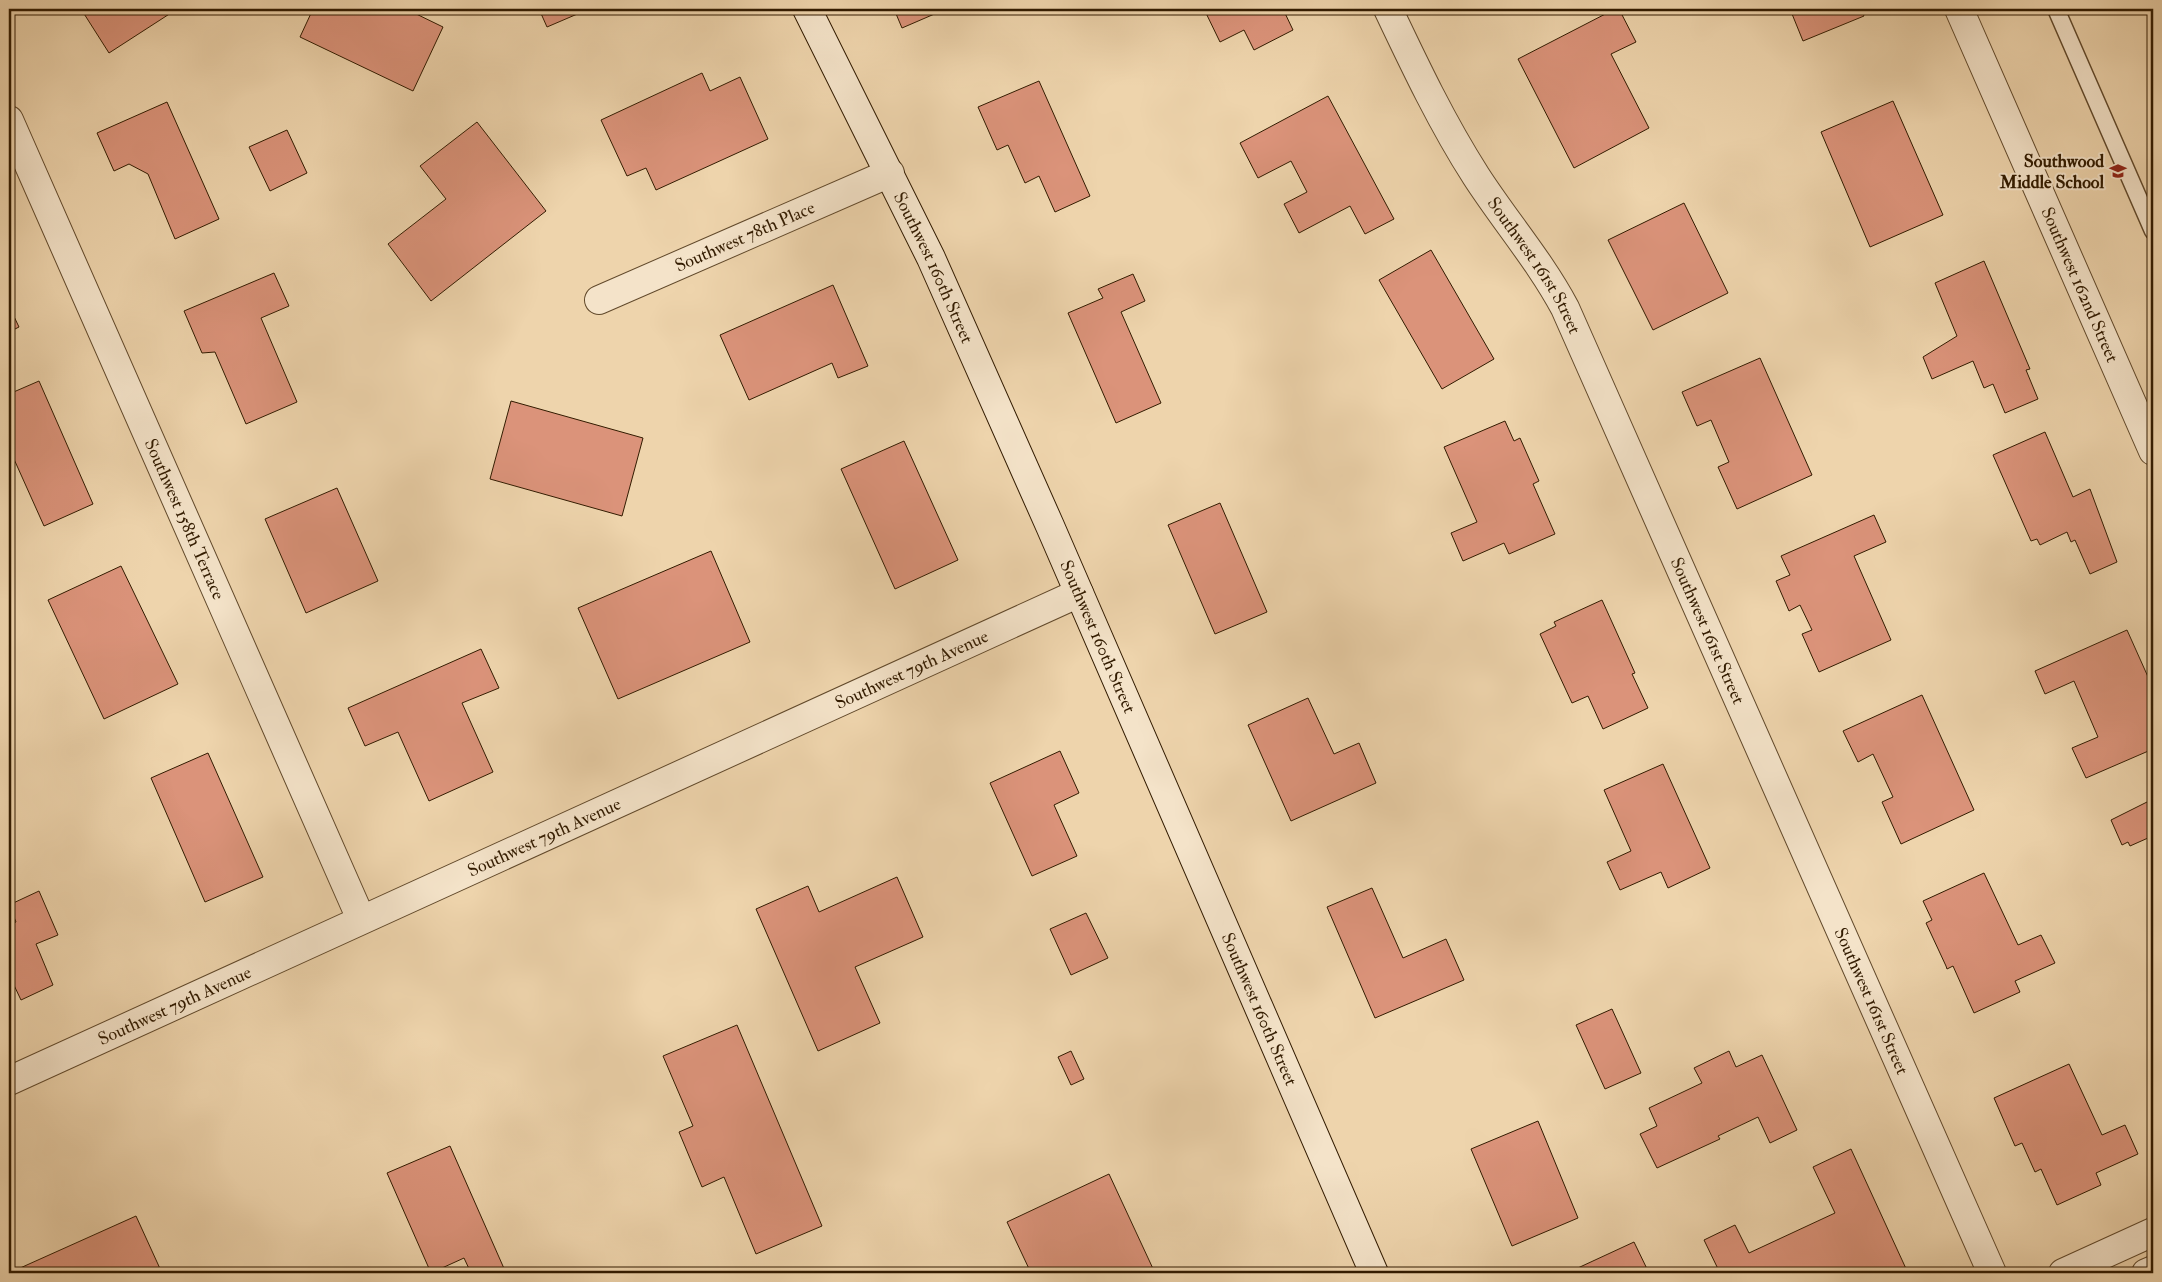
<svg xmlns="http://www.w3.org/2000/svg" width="2162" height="1282" viewBox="0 0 2162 1282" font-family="'IM FELL Double Pica',serif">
<rect width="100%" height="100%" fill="#eed4ac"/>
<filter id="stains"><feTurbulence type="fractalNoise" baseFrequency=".004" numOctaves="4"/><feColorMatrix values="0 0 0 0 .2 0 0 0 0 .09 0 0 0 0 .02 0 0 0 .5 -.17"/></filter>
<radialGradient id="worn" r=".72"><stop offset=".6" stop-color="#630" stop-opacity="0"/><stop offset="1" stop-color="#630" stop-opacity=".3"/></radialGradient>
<path fill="#db937a" stroke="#321b00" d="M81 9H173L174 11 109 53Z
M313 9H406L443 27 413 91 300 37Z
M539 9H589L547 27Z
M894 9H946L902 28Z
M1204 9H1283L1293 30 1254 50 1244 30 1220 42Z
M1615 9H1619L1636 42 1611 54 1649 128 1574 168 1518 59Z
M1790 9H1861L1864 16 1803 41Z
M702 73 710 91 740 77 768 139 656 190 646 168 627 176 601 120Z
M1039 81 1090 196 1055 212 1039 176 1025 183 1008 145 997 150 978 107Z
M1328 96 1394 219 1365 234 1350 206 1299 233 1284 204 1307 192 1291 161 1258 178 1240 143Z
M1893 101 1943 215 1870 247 1821 132Z
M167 102 219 219 175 239 148 174 129 164 114 171 97 133Z
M477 122 546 211 431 301 388 244 446 199 420 166Z
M287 130 307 173 270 191 249 147Z
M1684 203 1728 293 1653 330 1608 240Z
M1431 250 1494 359 1442 389 1379 280Z
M1984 261 2030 369 2026 370 2038 399 2005 413 1993 384 1984 388 1973 361 1932 379 1923 357 1957 336 1935 283Z
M274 273 289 306 261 318 297 402 246 424 215 352 202 353 184 311Z
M1133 274 1145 301 1121 312 1161 403 1116 423 1068 313 1103 298 1098 289Z
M833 285 868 366 838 378 832 363 749 400 720 335Z
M9 306 19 327 9 332Z
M1760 358 1812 475 1737 509 1718 467 1729 462 1711 420 1697 426 1682 392Z
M39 381 93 504 44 526 9 448V394Z
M511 401 643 438 622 516 490 479Z
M1505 421 1514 441 1520 438 1539 481 1533 484 1555 534 1509 554 1504 543 1463 561 1451 533 1477 522 1444 447Z
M2045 432 2073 497 2090 489 2117 562 2090 574 2075 540 2071 542 2067 532 2040 545 2037 539 2031 541 1993 455Z
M904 441 958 560 895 589 841 469Z
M337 488 378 581 306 613 265 519Z
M1220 503 1267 612 1215 634 1168 525Z
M1874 515 1886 542 1854 556 1891 640 1819 672 1802 634 1812 630 1800 605 1789 611 1776 581 1790 575 1781 556Z
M711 551 750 642 618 699 578 608Z
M121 566 178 684 104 719 48 600Z
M1602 600 1635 673 1632 674 1648 708 1603 729 1588 696 1572 703 1540 634 1556 626 1554 622Z
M2127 630 2153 688V749L2086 778 2072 748 2098 737 2074 681 2045 694 2035 671Z
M481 649 499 688 462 703 493 772 429 801 398 732 365 746 348 708Z
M1922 695 1974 810 1901 844 1882 802 1893 797 1873 754 1858 762 1843 731Z
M1308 698 1334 754 1359 743 1376 783 1291 821 1248 725Z
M1060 751 1079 793 1054 805 1077 856 1032 876 990 783Z
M208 753 263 877 205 902 151 778Z
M1663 764 1710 868 1668 888 1661 872 1620 890 1607 862 1631 851 1604 790Z
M2153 799V850L2148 838 2130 846 2128 842 2122 845 2111 820Z
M1984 873 2018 945 2041 935 2055 963 2015 981 2020 992 1974 1013 1953 966 1947 969 1946 966 1926 923 1932 920 1923 901Z
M897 877 923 937 855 967 880 1023 818 1051 756 909 808 886 819 912Z
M1372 888 1403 958 1446 939 1464 980 1375 1018 1327 907Z
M39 891 58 935 36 944 53 985 21 1000 12 981 9 982V925L16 922 9 905Z
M1086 913 1108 958 1071 975 1050 929Z
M1612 1009 1641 1073 1605 1089 1576 1025Z
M737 1025 822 1226 756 1254 724 1177 702 1187 679 1132 693 1126 663 1056Z
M1071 1051 1084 1079 1071 1085 1058 1057Z
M1729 1051 1736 1067 1762 1055 1797 1130 1770 1143 1758 1117 1718 1136 1720 1139 1657 1168 1640 1134 1657 1126 1649 1108 1702 1083 1694 1068Z
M2069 1064 2102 1135 2125 1125 2138 1154 2096 1173 2101 1185 2057 1205 2041 1169 2035 1172 2022 1143 2015 1146 1994 1098Z
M1538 1121 1578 1218 1512 1246 1471 1149Z
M450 1146 506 1273H471L464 1258 431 1273 387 1173Z
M1851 1149 1908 1273H1720L1704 1240 1735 1225 1749 1253 1835 1213 1813 1167Z
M1109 1174 1155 1273H1031L1007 1222Z
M136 1216 162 1273H9Z
M1634 1242 1649 1273H1567Z"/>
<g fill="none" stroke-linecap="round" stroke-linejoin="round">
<g stroke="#61492b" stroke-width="19">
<path id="lane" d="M2056 9 2153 231"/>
</g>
<g stroke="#61492b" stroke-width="30">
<g id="street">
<path id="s1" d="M1388 9C1415 66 1442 123 1476 176 1505 221 1540 261 1565 308L1992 1273"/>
<path id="s2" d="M1959 9 2153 451"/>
<path id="s3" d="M9 120 361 919"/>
<path id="s4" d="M599 300 890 173"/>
<path id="s5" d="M9 1081 1079 593"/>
<path d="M2063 1273 2153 1232"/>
<path d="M2146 1273 2153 1270"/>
</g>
</g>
<g stroke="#321b00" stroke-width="30">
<g id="secondary">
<path id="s6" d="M807 9 931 258 1050 526 1374 1273"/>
</g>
</g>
<use href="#lane" stroke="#f4e3c9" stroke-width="16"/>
<use href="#street" stroke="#f4e3c9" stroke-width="28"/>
<use href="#secondary" stroke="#f4e3c9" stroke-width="28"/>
</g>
<defs>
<g id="school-bare" transform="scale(1.35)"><path d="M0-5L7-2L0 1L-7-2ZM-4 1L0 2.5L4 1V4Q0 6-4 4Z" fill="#8f2418" stroke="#f4e3c9" stroke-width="2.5" paint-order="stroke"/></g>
</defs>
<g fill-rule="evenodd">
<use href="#school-bare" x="2118" y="171"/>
</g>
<g text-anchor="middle" stroke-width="4" stroke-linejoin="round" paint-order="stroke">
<g font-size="18" font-weight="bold" fill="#321b00" stroke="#f4e3c9" text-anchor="end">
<text x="2104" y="167">Southwood<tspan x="2104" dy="21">Middle School</tspan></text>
</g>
<g font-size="18" fill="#321b00" stroke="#f4e3c9">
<text dy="6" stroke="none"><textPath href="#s4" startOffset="159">Southwest 78th Place</textPath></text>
<text dy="6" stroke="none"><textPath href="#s6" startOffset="288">Southwest 160th Street</textPath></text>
<text dy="6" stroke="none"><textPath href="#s1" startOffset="296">Southwest 161st Street</textPath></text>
<text dy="6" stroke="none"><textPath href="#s2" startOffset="301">Southwest 162nd Street</textPath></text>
<text dy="6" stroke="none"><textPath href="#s3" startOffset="436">Southwest 158th Terrace</textPath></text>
<text dy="6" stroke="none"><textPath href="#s1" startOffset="701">Southwest 161st Street</textPath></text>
<text dy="6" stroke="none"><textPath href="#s6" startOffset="692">Southwest 160th Street</textPath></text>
<text dy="6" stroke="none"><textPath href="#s5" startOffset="992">Southwest 79th Avenue</textPath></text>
<text dy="6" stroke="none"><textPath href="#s5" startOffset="588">Southwest 79th Avenue</textPath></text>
<text dy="6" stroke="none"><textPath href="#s1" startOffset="1106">Southwest 161st Street</textPath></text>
<text dy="6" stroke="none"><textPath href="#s5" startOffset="182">Southwest 79th Avenue</textPath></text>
<text dy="6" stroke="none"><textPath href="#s6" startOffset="1098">Southwest 160th Street</textPath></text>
</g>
</g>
<rect width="2162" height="1282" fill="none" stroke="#eed4ac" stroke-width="30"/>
<rect x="10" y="10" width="2142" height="1262" fill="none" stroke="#321b00" stroke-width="2.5"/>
<rect x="15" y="15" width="2132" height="1252" fill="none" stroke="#321b00"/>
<rect width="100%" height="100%" filter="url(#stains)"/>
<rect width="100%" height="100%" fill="url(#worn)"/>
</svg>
